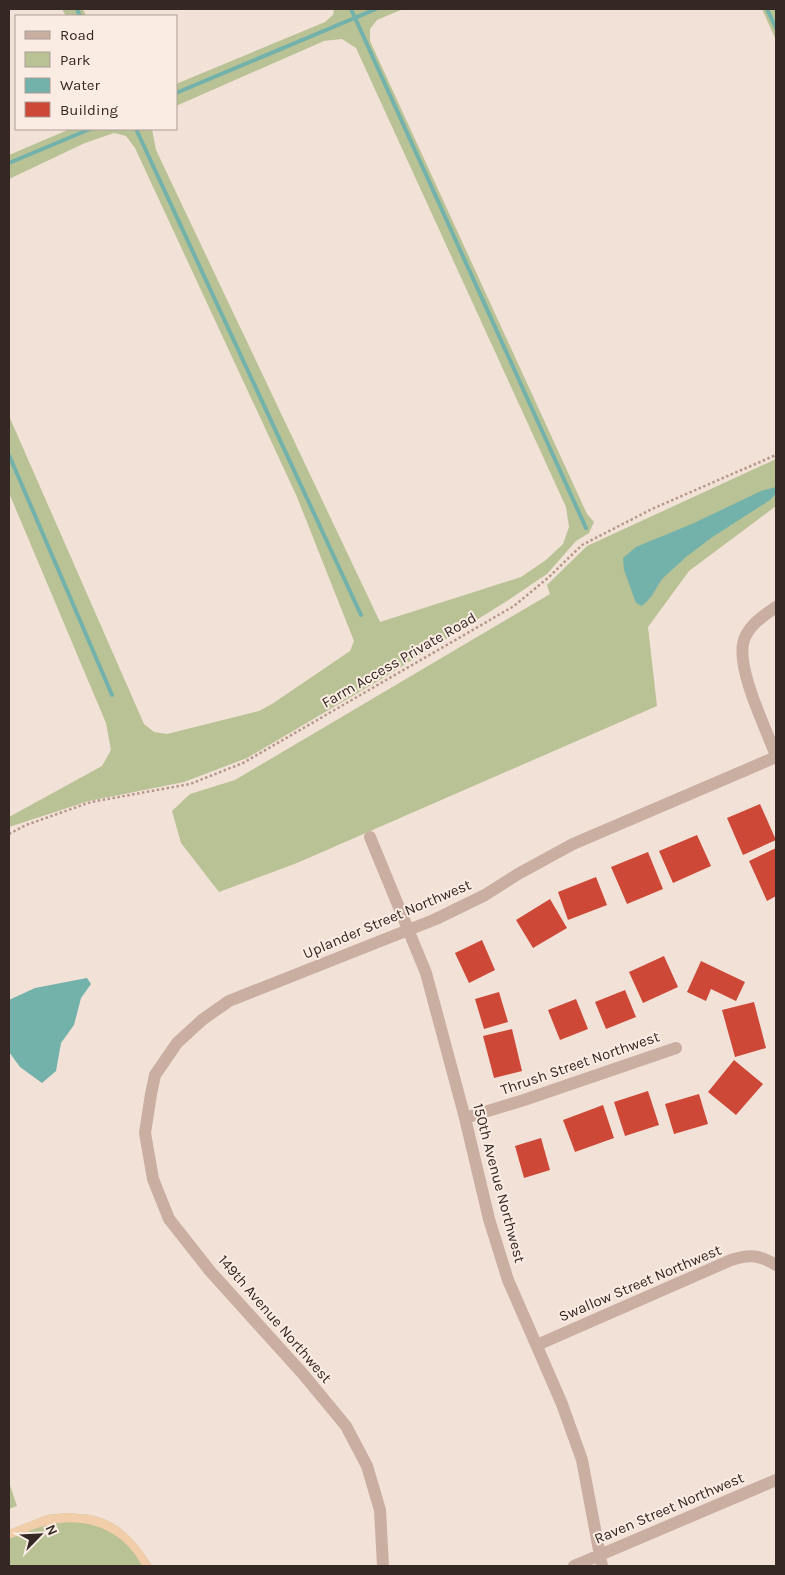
<svg xmlns="http://www.w3.org/2000/svg" width="785" height="1575" viewBox="0 0 785 1575" font-family="Karla,sans-serif">
<rect width="100%" height="100%" fill="#f2e1d6"/>
<path fill="#b9c295" d="M62 9H83L86 16H66Z
M334 9H403L377 20 370 29V41L587 514 594 522 589 533 576 541 547 574 507 601 383 678 247 758 184 782 89 801 9 827V817L102 766 111 750 106 723 9 493V416L144 724 154 732 167 734 259 711 272 704 350 651 354 641 297 497 135 148 126 136 114 133 85 143 9 179V155L70 129H152L156 150 380 622 521 577 546 560 563 544 569 527 566 507 356 48 342 39 324 41 176 106V84L325 22 333 15Z
M762 9H776V40Z
M776 459V506L689 571 648 627 657 706 297 863 219 892 181 843 172 811 190 794 235 780 550 594 547 585 587 546Z
M9 1482 17 1506 9 1509Z
M67 1513C75 1514 83 1514 90 1515 119 1520 138 1543 152 1566H9V1530L47 1515Z"/>
<path fill="#f1cea9" d="M67 1513C75 1514 83 1514 90 1515 119 1520 138 1543 152 1566H142C124 1530 87 1516 48 1525 34 1528 22 1534 9 1539V1530L47 1515Z"/>
<path fill="#73b1ab" d="M776 487V494L770 500 711 538 686 557 662 579 651 597 642 606 636 603 624 570 623 558 636 547 694 523 761 491Z
M87 978 91 984 81 998 74 1025 61 1043 56 1071 42 1083 20 1067 9 1052V1000L35 988Z"/>
<g fill="none" stroke-linecap="round" stroke-linejoin="round">
<path stroke="#73b1ab" stroke-width="4" d="M77 9 80 16
M351 9 586 528
M767 9 776 28
M176 93 376 9
M136 129 361 615
M9 163 90 129
M9 455 112 695"/>
</g>
<path fill="#ce4838" d="M760 804 776 840 743 855 727 818Z
M697 835 711 866 673 883 659 851Z
M776 848V896L767 901 749 861Z
M648 852 663 889 627 904 611 867Z
M596 877 607 905 568 920 558 892Z
M550 899 567 928 533 948 516 920Z
M482 940 495 970 469 983 455 953Z
M664 956 678 987 643 1003 629 972Z
M701 961 745 982 736 1001 711 989 706 1001 687 992Z
M625 990 636 1017 606 1029 595 1002Z
M499 992 508 1022 484 1029 475 999Z
M576 999 588 1029 560 1040 548 1010Z
M754 1002 766 1048 735 1057 722 1010Z
M512 1029 522 1071 494 1078 483 1036Z
M734 1060 763 1084 736 1115 708 1092Z
M648 1091 659 1125 625 1136 614 1102Z
M699 1094 708 1124 674 1134 665 1104Z
M603 1105 614 1138 575 1152 563 1120Z
M541 1138 550 1170 524 1178 515 1146Z"/>
<g fill="none" stroke-linecap="round" stroke-linejoin="round">
<path stroke="#b6988b" stroke-width="2.5" stroke-dasharray="2.5 2.5" stroke-linecap="butt" d="M9 834 26 825 91 802 190 784 243 763 514 606 549 577 582 545 652 509 776 455"/>
<path stroke="#caaea1" stroke-width="12" d="M776 607C763 616 746 627 743 644 738 673 766 728 776 756
M370 837 426 973 465 1118 489 1219 508 1280 562 1404 582 1460 602 1566
M465 1118 524 1100 676 1048
M537 1345 731 1260C750 1254 760 1255 776 1265
M383 1566 380 1510 367 1466 346 1426 303 1374 210 1271 169 1219 153 1179 145 1133 151 1094 155 1075 177 1043 202 1020 229 1001 436 919 485 895 518 874 573 844 776 757
M574 1566 776 1480"/>
</g>
<g text-anchor="middle" stroke-width="4" stroke-linejoin="round" paint-order="stroke">
<g font-size="15" fill="#342724" stroke="#faece2">
<text transform="translate(399 660) rotate(-30)" y="5">Farm Access Private Road</text>
<text transform="translate(387 919) rotate(-23)" y="5">Uplander Street Northwest</text>
<text transform="translate(580 1063) rotate(-19)" y="5">Thrush Street Northwest</text>
<text transform="translate(499 1183) rotate(75)" y="5">150th Avenue Northwest</text>
<text transform="translate(640 1283) rotate(-23)" y="5">Swallow Street Northwest</text>
<text transform="translate(275 1319) rotate(49)" y="5">149th Avenue Northwest</text>
<text transform="translate(669 1508) rotate(-23)" y="5">Raven Street Northwest</text>
</g>
</g>
<rect width="785" height="1575" fill="none" stroke="#342724" stroke-width="20"/>
<rect x="15" y="15" width="162" height="115" fill="#faece2" stroke="#ab9d96"/>
<rect x="25" y="31" width="25" height="8" fill="#caaea1" stroke="#ab9d96"/>
<text x="60" y="40" font-size="15" fill="#342724">Road</text>
<rect x="25" y="52" width="25" height="15" fill="#b9c295" stroke="#ab9d96"/>
<text x="60" y="65" font-size="15" fill="#342724">Park</text>
<rect x="25" y="78" width="25" height="15" fill="#73b1ab" stroke="#ab9d96"/>
<text x="60" y="90" font-size="15" fill="#342724">Water</text>
<rect x="25" y="102" width="25" height="15" fill="#ce4838" stroke="#ab9d96"/>
<text x="60" y="115" font-size="15" fill="#342724">Building</text>
<g transform="translate(40 1535) rotate(66)" stroke="#faece2" stroke-width="4" paint-order="stroke">
<path d="M0-4L9 19L0 12L-9 19Z" fill="#342724"/>
<text y="-8" font-size="14" font-weight="bold" text-anchor="middle" fill="#342724">N</text>
</g>
</svg>
